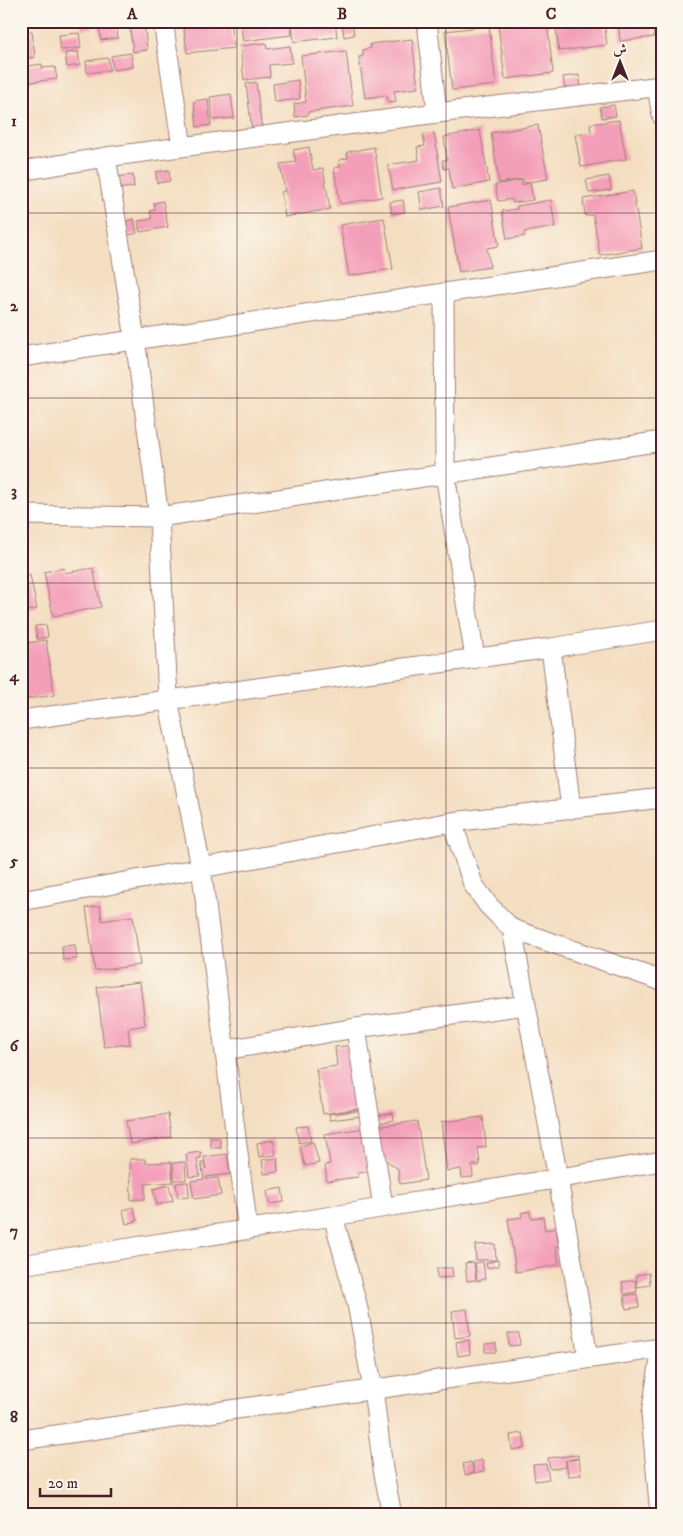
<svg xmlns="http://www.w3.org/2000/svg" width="683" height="1536" viewBox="0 0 683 1536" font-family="'IM FELL DW Pica',Amiri,serif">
<rect width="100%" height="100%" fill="#fbf7ec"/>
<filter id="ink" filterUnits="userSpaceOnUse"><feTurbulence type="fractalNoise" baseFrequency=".02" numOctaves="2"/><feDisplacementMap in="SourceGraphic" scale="10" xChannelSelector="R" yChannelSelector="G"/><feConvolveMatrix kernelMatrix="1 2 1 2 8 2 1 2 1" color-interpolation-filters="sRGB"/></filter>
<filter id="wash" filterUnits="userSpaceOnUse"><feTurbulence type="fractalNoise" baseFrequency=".0096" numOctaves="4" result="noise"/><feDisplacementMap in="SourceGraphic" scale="20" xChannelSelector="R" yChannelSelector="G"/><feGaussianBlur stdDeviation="1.12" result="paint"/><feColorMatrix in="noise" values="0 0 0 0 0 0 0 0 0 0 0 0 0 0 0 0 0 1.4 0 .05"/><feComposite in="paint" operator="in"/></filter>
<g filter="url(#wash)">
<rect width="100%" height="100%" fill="#f4dec1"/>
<g id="blocks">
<path fill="#f49fb9" d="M81 21H92L93 28 82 29Z
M98 21H116L118 38 101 40Z
M129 21H144L147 50 133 52Z
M183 21H230L234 48 187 53Z
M240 21H290L292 35 243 41Z
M303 21H335L337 37 294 42 292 24Z
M342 21H352L354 35 344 37Z
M533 21H547L553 73 505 79 498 25Z
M555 21H604L607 45 559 51Z
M618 21H652L654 37 620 41Z
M489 26 496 85 452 90 445 31Z
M32 31 35 57 21 59V32Z
M79 33 81 48 61 50 59 35Z
M412 39 418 88 394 91 396 102 388 103 387 95 365 98 359 57 363 56V50L371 48 370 44Z
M266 43 267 49 290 46 292 63 269 65 270 77 244 80 240 46Z
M346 51 353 106 308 112V115L295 117 294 104 306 102 301 56Z
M78 52 80 65 67 67 65 53Z
M131 53 133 67 113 70 111 56Z
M108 58 110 70 87 73 86 61Z
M42 64V68L55 67 57 79 21 83V67Z
M579 75 581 87 565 89 563 77Z
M298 80 300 99 275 102 273 84Z
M256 82 262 130 252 131 246 84Z
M231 94 234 118 213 120 210 97Z
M208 99 211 125 197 127 194 101Z
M614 105 616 116 602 118 600 107Z
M619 120 626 159 581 167 575 135 591 132 590 124Z
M538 125 548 179 523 183V179L499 183 491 133Z
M480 130 489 182 452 189 449 168 444 169 442 160H447L444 137Z
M434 133 442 182 393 190 388 165 419 160 417 147 425 146 423 135Z
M309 147 313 170 323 168 330 209 285 217 281 192 285 191 280 164 296 162 293 150Z
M374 147 382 197 340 204 334 168 340 167 339 160 348 158 347 152Z
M169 170 170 181 157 183 156 172Z
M133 175 134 187 115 189V177Z
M609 176 611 190 589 193 586 180Z
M521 180V185L530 183 533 200 513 203 512 199 498 201 495 185Z
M441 188 444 206 422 210 419 192Z
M633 191 642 248 600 255 593 215 585 216 583 199Z
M403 200 405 212 392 214 390 202Z
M491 200 499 246 487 248 490 267 459 272 448 207Z
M551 200 555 227 524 232 525 236 507 239 502 211 517 209V206Z
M163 201 168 227 140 232 138 221 152 219 150 211 155 210 154 203Z
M384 218 393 269 349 276 340 225Z
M134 219 137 233 125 236 122 222Z
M64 568 65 573 93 568 101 607 53 616 44 572Z
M30 575 37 609 21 612V577Z
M46 625 48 637 37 639 35 626Z
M46 640 54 695 21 700V644Z
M100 906 102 921 133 916 140 965 95 971 86 908Z
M75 945 77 959 63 960 62 946Z
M140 982 145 1025 128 1028 130 1044 104 1047 97 987Z
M356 1045 364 1108 323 1114 316 1069 337 1066 335 1047Z
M363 1110V1116L330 1120 329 1114Z
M393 1113 394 1120 372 1124 371 1117Z
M168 1114 171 1137 130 1144 126 1121Z
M483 1117 486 1147 478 1148 480 1165H472L473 1177 462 1178 461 1169 447 1171 441 1122Z
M417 1121 426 1180 400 1184 398 1169 380 1156 376 1127Z
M308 1126 311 1141 299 1143 296 1127Z
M365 1128 371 1171 358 1173V1177L327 1181 325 1165 330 1164 325 1134Z
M210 1138H220L221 1148H211Z
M273 1140 276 1155 259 1157 257 1143Z
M313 1142 319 1163 305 1166 300 1146Z
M201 1152V1158L197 1159 200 1176 189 1177 186 1154Z
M227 1154 230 1174 206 1177 207 1179 218 1178 221 1195 194 1199 191 1181 204 1179 201 1162H204L206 1169 204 1157Z
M277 1158 278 1172 264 1174 262 1160Z
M130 1159H145V1163L171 1162 173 1182 145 1184V1199L131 1200Z
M185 1162 186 1180H174L173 1163Z
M188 1182 189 1197 178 1198 176 1183Z
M169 1185 173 1201 157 1205 153 1189Z
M282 1188 284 1202 269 1204 267 1191Z
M133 1207 137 1221 126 1224 123 1210Z
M530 1211 531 1218 543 1217 545 1230 556 1228 559 1246H556L559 1265 516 1272 508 1219 522 1217 521 1213Z
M495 1244 496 1260H476L475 1245Z
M498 1260 499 1266 487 1268 486 1263Z
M474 1262 476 1280 467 1281 465 1263Z
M483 1262 485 1279 477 1281 475 1263Z
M437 1268H452L453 1277 437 1278Z
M649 1273 650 1285 637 1287 636 1275Z
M635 1280 637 1292 624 1294 622 1282Z
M637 1294 639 1307 626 1309 624 1296Z
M467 1309 470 1336 455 1338 452 1311Z
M508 1333H519L520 1345 509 1346Z
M469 1340 470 1354 458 1356 456 1342Z
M496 1343V1352H485V1344Z
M523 1433 525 1448 512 1450 510 1435Z
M578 1455V1458L568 1460 579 1459 581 1475 568 1476 566 1460V1467L550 1469 548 1458Z
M482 1460 484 1471 475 1473 473 1462Z
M471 1462 474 1473 465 1475 463 1464Z
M546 1464 549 1479 535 1481 533 1465Z"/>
</g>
</g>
<g filter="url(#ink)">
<use href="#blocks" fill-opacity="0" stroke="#9f7e76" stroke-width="1"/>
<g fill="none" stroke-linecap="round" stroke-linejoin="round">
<g stroke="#9f7e76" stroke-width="21">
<path id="street" d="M163 21 182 147
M427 21 437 113
M657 87 662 116
M106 157 135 339 159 517 168 699 201 867 248 1230
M21 171 106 157 437 113 662 86
M444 294 445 474 475 658
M21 357 662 260
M21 515 159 517 662 441
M551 648 571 809
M21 720 551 648 662 630
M452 822 473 884 488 905 512 929 662 981
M21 901 452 822 662 798
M512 929 558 1178 588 1357
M356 1028 383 1207
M225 1050 356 1028 526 1005
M333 1216 357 1304 373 1389 383 1469 392 1515
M21 1265 333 1216 662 1161
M21 1440 662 1348
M660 1515 651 1414 662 1348"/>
</g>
<use href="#street" stroke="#fff" stroke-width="19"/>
</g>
</g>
<path fill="none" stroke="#4a1f2b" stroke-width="1" stroke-opacity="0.55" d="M237 21V1515M446 21V1515M21 213H662M21 398H662M21 583H662M21 768H662M21 953H662M21 1138H662M21 1323H662"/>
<rect width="683" height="1536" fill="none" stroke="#fbf7ec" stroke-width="55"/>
<g transform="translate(620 62)" stroke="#fbf7ec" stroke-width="4" paint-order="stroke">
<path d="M0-4L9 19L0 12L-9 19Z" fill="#4a1f2b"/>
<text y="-8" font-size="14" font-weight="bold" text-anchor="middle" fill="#4a1f2b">ش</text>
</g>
<path d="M40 1488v8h71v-8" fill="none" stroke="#4a1f2b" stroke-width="2.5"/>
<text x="48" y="1488" font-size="15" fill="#4a1f2b" stroke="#fbf7ec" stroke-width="4" paint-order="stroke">20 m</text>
<rect x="28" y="28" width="628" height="1480" fill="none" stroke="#4a1f2b" stroke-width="2"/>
<g font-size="16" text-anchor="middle" font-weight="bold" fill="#4a1f2b">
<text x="132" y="19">A</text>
<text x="342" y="19">B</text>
<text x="551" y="19">C</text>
<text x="14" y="126">1</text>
<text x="14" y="311">2</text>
<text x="14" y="496">3</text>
<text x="14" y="681">4</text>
<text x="14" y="866">5</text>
<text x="14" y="1051">6</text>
<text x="14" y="1236">7</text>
<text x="14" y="1422">8</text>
</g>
</svg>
